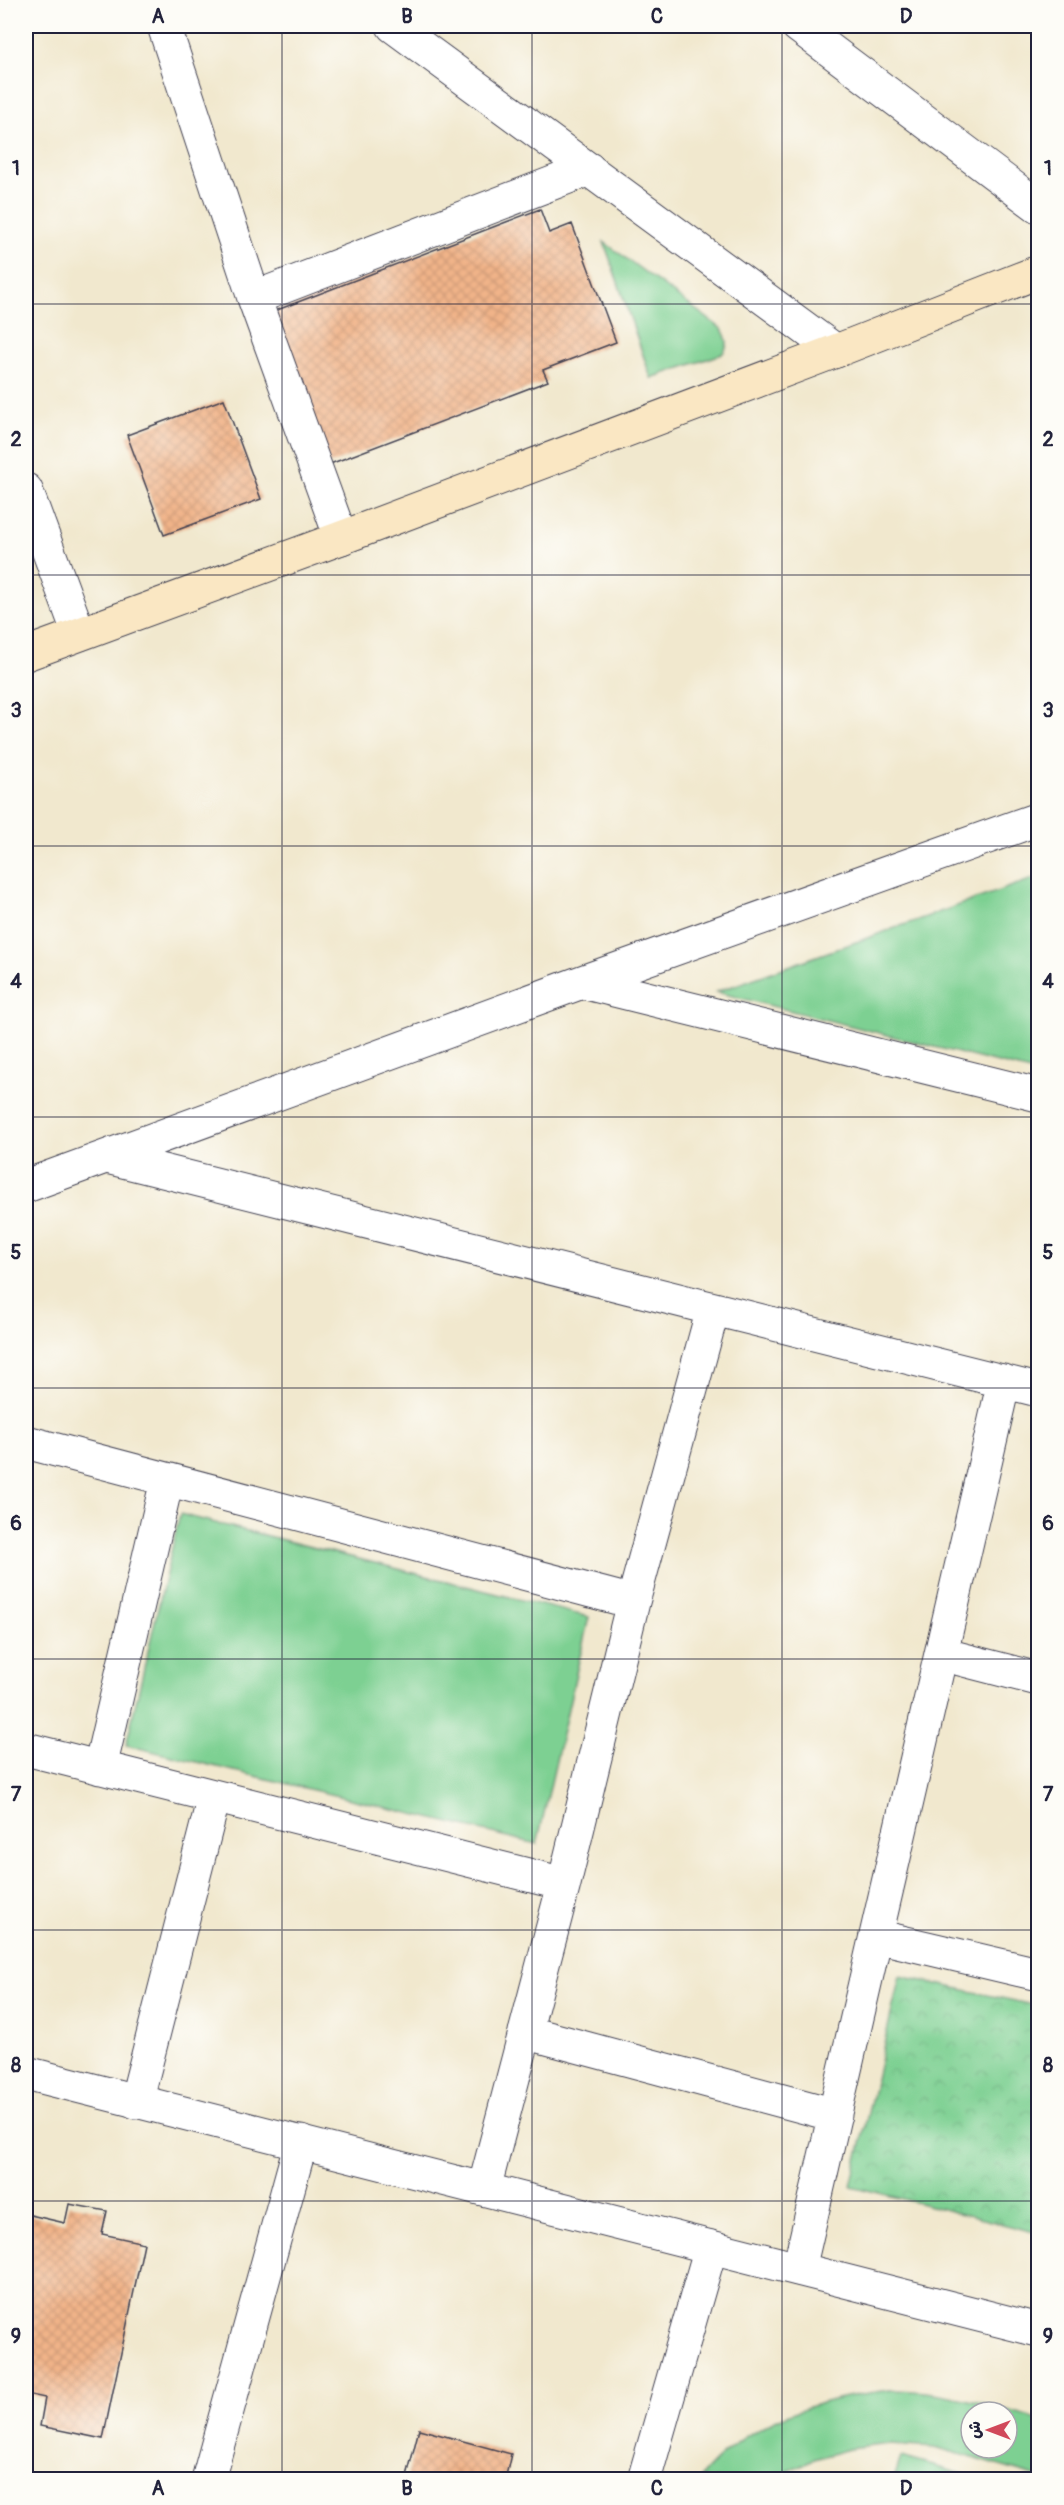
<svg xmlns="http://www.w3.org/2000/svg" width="1064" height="2505" viewBox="0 0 1064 2505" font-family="Pangolin,'Playpen Sans Arabic',sans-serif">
<defs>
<pattern id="park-crowns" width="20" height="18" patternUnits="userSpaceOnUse" patternTransform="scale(1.5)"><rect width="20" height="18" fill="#7dd092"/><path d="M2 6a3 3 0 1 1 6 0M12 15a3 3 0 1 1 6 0" fill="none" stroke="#6cb27f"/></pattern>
<pattern id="building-cross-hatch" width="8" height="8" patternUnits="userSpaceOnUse" patternTransform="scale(1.5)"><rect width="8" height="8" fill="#f1b489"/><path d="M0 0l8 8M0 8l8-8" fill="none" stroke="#ce9a77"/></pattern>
</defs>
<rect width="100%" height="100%" fill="#fdfcf7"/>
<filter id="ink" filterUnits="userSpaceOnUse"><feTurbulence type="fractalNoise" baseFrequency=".0167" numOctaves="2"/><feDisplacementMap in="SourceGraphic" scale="12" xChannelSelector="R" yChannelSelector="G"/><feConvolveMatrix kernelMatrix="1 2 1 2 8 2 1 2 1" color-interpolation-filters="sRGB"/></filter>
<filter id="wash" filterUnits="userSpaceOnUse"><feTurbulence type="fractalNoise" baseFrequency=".008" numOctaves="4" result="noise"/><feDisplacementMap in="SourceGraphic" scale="24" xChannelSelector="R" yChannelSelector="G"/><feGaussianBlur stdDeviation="1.35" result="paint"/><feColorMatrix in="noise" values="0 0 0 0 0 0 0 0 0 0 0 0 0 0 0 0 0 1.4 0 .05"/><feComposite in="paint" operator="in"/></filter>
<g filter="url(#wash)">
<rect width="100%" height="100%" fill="#f1e8ce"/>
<path fill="url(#park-crowns)" stroke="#507966" stroke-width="1.5" d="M900 1976 1038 2006V2233L851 2186Z"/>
<path fill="#7dd092" stroke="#507966" stroke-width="1.5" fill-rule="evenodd" d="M604 242 722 329C727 338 730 345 722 354L651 378Z
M1038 877V1073L716 992Z
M180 1514 589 1617 537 1844 126 1745Z
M890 2390C945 2390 986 2404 1038 2419V2477L935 2447 890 2444 849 2449 828 2455 808 2461 774 2479H699C747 2420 816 2399 890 2390ZM971 2412H1007V2448H971Z
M901 2457 980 2479H894Z"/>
<g id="blocks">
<path fill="url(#building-cross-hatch)" d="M540 209 549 233 572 224 616 342 543 370 548 381 330 464 272 312Z
M224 399 261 499 164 535 127 435Z
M69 2204 107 2211 102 2234 144 2243 103 2439 40 2426 45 2398 26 2394V2214L65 2223Z
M419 2429 511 2454 505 2480H406Z"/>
</g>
</g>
<g filter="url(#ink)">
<use href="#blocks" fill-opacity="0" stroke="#414051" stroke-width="1.5"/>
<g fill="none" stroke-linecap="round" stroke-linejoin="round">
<g stroke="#414051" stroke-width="35">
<path id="minor" d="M164 26 254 298 341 538
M393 26 836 351
M798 26 1038 206
M254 298 589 169
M26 490 79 634
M582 982 1038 1095
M107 1157 1038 1390
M26 1186 582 982 1038 819
M26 1442 633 1602
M941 1654 1038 1679
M26 1749 564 1884
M100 1768 167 1480
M876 1936 1038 1974
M525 2032 835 2115
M136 2102 214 1797
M484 2189 564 1884 633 1602 713 1309
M799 2269 1004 1381
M208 2480 301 2142
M644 2480 711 2247"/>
</g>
<g stroke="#414051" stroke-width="35">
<path id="tertiary" d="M26 2073 1038 2330"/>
</g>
<g stroke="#414051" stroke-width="35">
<path id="secondary" d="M26 654 341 538 836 351 1038 272"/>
</g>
<use href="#minor" stroke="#fff" stroke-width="33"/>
<use href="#tertiary" stroke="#fff" stroke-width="33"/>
<use href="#secondary" stroke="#fae7c3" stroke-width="33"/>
</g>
</g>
<path fill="none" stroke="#22223b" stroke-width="1.5" stroke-opacity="0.55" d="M282 26V2480M532 26V2480M782 26V2480M26 304H1038M26 575H1038M26 846H1038M26 1117H1038M26 1388H1038M26 1659H1038M26 1930H1038M26 2201H1038"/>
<rect width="1064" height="2505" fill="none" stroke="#fdfcf7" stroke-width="66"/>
<g transform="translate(989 2430) rotate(270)"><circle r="28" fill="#fdfcf7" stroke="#a5a5ac" stroke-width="1.5"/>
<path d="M0-4.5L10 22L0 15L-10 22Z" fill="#d1495b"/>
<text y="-9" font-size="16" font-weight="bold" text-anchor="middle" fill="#22223b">ش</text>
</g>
<rect x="33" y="33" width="998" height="2439" fill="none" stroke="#22223b" stroke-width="2"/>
<g font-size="20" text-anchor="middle" font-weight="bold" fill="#22223b">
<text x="158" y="23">A</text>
<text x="407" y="23">B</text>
<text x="657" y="23">C</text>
<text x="906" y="23">D</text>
<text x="16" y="175">1</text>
<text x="1048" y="175">1</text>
<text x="16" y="446">2</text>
<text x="1048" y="446">2</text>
<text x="16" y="717">3</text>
<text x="1048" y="717">3</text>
<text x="16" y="988">4</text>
<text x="1048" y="988">4</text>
<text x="16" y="1259">5</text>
<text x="1048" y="1259">5</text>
<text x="16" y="1530">6</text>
<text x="1048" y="1530">6</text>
<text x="16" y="1801">7</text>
<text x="1048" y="1801">7</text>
<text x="16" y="2072">8</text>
<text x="1048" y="2072">8</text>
<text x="16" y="2343">9</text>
<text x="1048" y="2343">9</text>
<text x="158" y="2495">A</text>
<text x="407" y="2495">B</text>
<text x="657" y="2495">C</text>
<text x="906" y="2495">D</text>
</g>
</svg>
